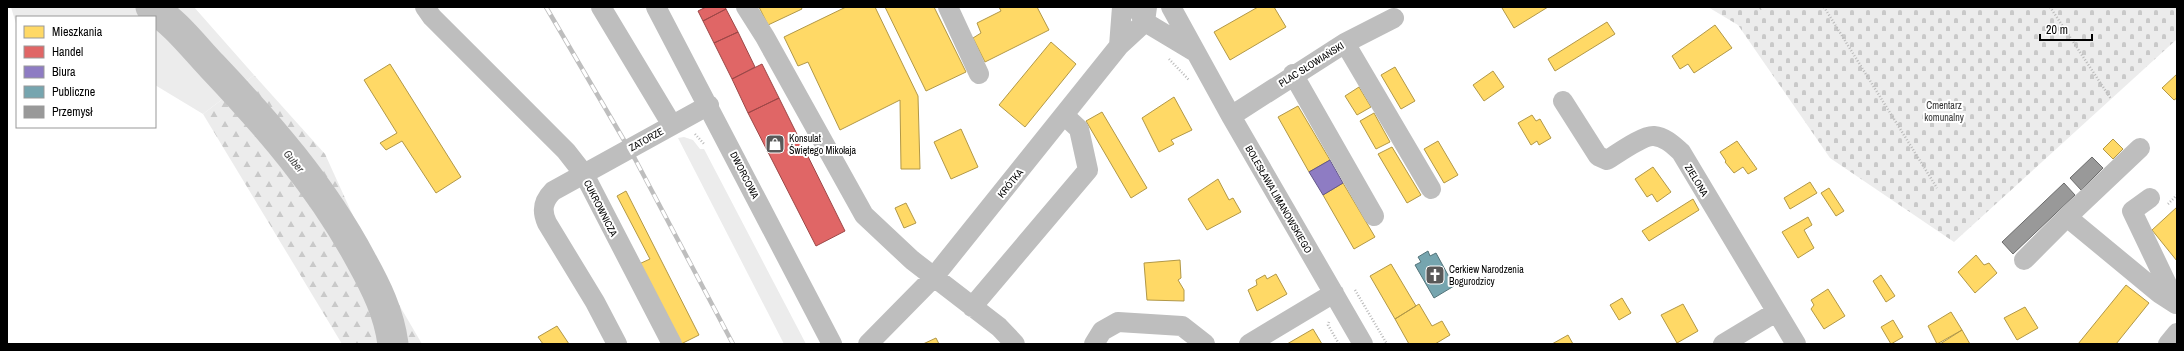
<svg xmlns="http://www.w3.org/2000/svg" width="2184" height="351" viewBox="0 0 2184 351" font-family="'Archivo Narrow',sans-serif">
<defs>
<pattern id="forest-firs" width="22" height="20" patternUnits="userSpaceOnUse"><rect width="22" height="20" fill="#ececec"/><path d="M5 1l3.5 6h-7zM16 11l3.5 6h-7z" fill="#c9c9c9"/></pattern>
<pattern id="cemetery-stones" width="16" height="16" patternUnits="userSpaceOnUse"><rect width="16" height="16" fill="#ececec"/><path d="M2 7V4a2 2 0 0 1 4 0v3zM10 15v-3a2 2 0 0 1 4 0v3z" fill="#c9c9c9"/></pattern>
</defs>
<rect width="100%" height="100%" fill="#fff"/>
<path fill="#ececec" d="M11 7H194L254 75 203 114 155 85V17H17V27Z
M684 137 693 140 700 149H704L806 344H784L678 138Z"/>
<path fill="url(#forest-firs)" d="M254 75 325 154 374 262 422 344H342L203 114Z"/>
<path fill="url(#cemetery-stones)" d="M1708 7H2177V39L1954 242 1830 158 1738 25Z"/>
<path fill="#ffd966" stroke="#b29847" d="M759 7H801L802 9 768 25Z
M846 7H875L918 96 920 169H901L900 100 840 130 808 62 798 66 784 37Z
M885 7H934L966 72 926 91Z
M999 7H1037L1049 30 985 62 973 38 981 33 977 23 1001 11Z
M1258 7H1274L1286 27 1230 60 1214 32Z
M1503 7H1548L1514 28 1502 8Z
M1607 22 1615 34 1555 71 1548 59Z
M1715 25 1732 48 1694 73 1688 64 1680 69 1672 56Z
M1051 42 1076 64 1025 127 999 105Z
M390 64 461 177 436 193 402 141 386 150 380 143 397 133 364 80Z
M1395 67 1415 101 1401 109 1381 75Z
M1493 71 1504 87 1484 101 1473 85Z
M2177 74V98L2174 100 2162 88Z
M1359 87 1371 107 1357 115 1345 96Z
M1174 97 1192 130 1171 140 1174 144 1159 152 1142 118Z
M1298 106 1330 160 1309 172 1278 117Z
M1102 112 1147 188 1131 198 1086 121Z
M1374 113 1390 142 1376 149 1360 121Z
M1532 115 1536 121 1540 119 1551 138 1539 145 1537 141 1531 145 1518 123Z
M961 129 978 167 951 179 934 142Z
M2113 139 2123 149 2113 159 2103 149Z
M1438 141 1458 175 1444 183 1424 149Z
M1737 141 1757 169 1748 174 1743 167 1734 173 1725 162 1726 161 1720 152Z
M1392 147 1421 195 1407 203 1378 154Z
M1653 167 1671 192 1657 202 1652 194 1647 197 1635 179Z
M1218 179 1229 200 1233 198 1241 212 1207 230 1188 199Z
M1810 182 1817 193 1790 209 1784 198Z
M1343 183 1375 237 1354 249 1323 195Z
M1829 188 1844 211 1836 216 1821 193Z
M626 191 699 335 681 344 639 264 650 259 617 196Z
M1693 199 1699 210 1649 241 1642 231Z
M906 203 916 223 904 228 895 208Z
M2177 207V261L2152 230Z
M1808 217 1812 225 1804 230 1814 248 1798 258 1782 232Z
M1976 255 1984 265 1989 263 1997 273 1975 293 1958 272Z
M1180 260 1181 278 1178 280 1184 290V301L1147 300 1144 263Z
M1391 264 1416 306 1395 319 1370 276Z
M1276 274 1287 294 1257 311 1248 290 1257 285 1256 280 1265 275 1267 279Z
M1881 275 1895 296 1886 302 1873 281Z
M2126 285 2149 303 2116 344H2078Z
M1828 289 1845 316 1824 329 1811 309 1814 305 1811 300Z
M1622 298 1631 313 1619 320 1610 305Z
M1419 304 1432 326 1442 321 1450 335 1435 344H1409L1395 319Z
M1683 304 1698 331 1677 343 1661 315Z
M2025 307 2038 328 2017 340 2004 318Z
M1951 312 1962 330 1937 344 1928 326Z
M1893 320 1903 337 1891 344 1881 327Z
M557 326 569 344H543L538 337Z
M1313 329 1322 344H1287Z
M1962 330 1970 344H1940Z
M1568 335 1573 344H1552Z
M936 338 939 344H923Z"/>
<path fill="#e06666" stroke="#9d4747" d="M706 7H725L726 9 703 21 698 11Z
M726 9 738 32 714 43 703 21Z
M738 32 755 67 732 79 714 43Z
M762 64 779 98 748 113 732 79Z
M779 98 845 231 816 246 748 113Z"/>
<path fill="#8e7cc3" stroke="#635788" d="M1330 160 1343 183 1323 195 1309 172Z"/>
<path fill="#76a5af" stroke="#53747a" d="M1428 251 1430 256 1436 253 1454 286 1434 298 1415 265 1421 262 1418 257Z"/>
<path fill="#999" stroke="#6b6b6b" d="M2092 157 2103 168 2081 190 2070 178Z
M2064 183 2075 195 2013 254 2002 242Z"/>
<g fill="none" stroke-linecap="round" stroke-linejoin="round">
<path stroke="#bfbfbf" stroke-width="5" d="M153 8 154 7"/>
<path stroke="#bfbfbf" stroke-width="31" d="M151 7C175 22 193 46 212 66 268 125 322 187 361 260 376 287 389 313 393 344"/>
<path stroke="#b9b9b9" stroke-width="2.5" stroke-dasharray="1 2" stroke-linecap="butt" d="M1824 7 1937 188
M2050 7 2111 99
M1760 9 1762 7
M1169 59 1189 80
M695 134 705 145
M2168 204 2177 195
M1355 290 1387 344
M1329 322 1328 325 1339 344"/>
<path stroke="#bebebe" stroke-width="20" d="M425 7 432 17 566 151 584 174 672 344
M601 7 672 125
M656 7 832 344
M746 7 765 37 864 215 912 260 999 327 1015 344
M948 7 979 74
M1171 7 1231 116 1363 344
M1138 10 1145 22 1195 52
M1345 43 1431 189
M1119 46 1122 7
M1293 74 1374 216
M1563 101 1598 156 1607 160C1617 154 1643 135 1654 136 1665 137 1673 145 1681 152L1796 344
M1231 116 1345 43 1394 18
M2150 198 2132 211 2176 303
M2067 217 2140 148
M2024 260 2067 217 2159 293 2176 304
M972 307 1088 170 1079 129 1065 116
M617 344 595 302 547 223C541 210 543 201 553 191L709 105
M868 344 933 278 1119 46 1145 22 1147 7
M1094 344 1102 331 1118 322 1182 326 1205 344
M1249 344 1334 293
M1723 344 1776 312
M2168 344 2177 333"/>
<g stroke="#bebebe" stroke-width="4.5">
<path id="rail" d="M546 7 635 159 733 344"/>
</g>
<use href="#rail" stroke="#fff" stroke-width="3" stroke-dasharray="9" stroke-linecap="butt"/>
</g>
<defs>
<g id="shop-square" transform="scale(1)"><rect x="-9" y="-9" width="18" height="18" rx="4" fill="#595959" stroke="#fff"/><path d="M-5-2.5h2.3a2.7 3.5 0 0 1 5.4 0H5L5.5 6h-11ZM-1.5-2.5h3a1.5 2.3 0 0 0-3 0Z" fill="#fff"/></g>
<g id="church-square" transform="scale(1)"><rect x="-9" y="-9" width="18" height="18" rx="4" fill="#595959" stroke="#fff"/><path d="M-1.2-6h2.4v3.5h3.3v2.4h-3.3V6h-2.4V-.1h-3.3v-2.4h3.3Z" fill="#fff"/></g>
</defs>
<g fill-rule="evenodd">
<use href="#shop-square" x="775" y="144"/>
<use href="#church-square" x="1435" y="275"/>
</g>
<g text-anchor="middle" stroke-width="4" stroke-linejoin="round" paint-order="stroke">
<g font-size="10" fill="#000" stroke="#fff">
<text transform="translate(1311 64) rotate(-32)" y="4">PLAC SŁOWIAŃSKI</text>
<text transform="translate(646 139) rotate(-29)" y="4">ZATORZE</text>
<text transform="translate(745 175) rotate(63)" y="4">DWORCOWA</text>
<text transform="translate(1697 180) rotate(59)" y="4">ZIELONA</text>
<text transform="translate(1010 183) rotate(-51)" y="4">KRÓTKA</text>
<text transform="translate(1279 199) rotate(60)" y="4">BOLESŁAWA LIMANOWSKIEGO</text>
<text transform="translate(601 208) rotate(63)" y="4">CUKROWNICZA</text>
</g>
<g font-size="10" fill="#333" stroke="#fff">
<text x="1944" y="109">Cmentarz<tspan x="1944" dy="12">komunalny</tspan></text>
</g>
<g font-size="10" fill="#000" stroke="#fff" text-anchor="start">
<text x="789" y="142">Konsulat<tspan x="789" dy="12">Świętego Mikołaja</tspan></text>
<text x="1449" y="273">Cerkiew Narodzenia<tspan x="1449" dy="12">Bogurodzicy</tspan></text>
</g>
<g font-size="11" font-style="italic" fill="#444" stroke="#fff">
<text transform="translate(294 161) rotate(50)" y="4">Guber</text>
</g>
</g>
<rect width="2184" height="351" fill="none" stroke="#000000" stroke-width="16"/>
<rect x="16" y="16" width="140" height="112" fill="#ffffff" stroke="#999999"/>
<rect x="24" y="26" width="20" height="12" fill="#ffd966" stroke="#999999"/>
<text x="52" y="36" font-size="12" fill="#000000">Mieszkania</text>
<rect x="24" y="46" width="20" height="12" fill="#e06666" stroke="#999999"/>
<text x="52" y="56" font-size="12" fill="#000000">Handel</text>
<rect x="24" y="66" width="20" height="12" fill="#8e7cc3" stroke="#999999"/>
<text x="52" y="76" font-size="12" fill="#000000">Biura</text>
<rect x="24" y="86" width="20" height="12" fill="#76a5af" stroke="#999999"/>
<text x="52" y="96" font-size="12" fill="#000000">Publiczne</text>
<rect x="24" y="106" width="20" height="12" fill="#999999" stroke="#999999"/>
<text x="52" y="116" font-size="12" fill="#000000">Przemysł</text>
<path d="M2040 34v6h52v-6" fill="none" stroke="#000000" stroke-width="2"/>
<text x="2046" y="34" font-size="12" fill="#000000" stroke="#ffffff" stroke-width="3" paint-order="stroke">20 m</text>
</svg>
